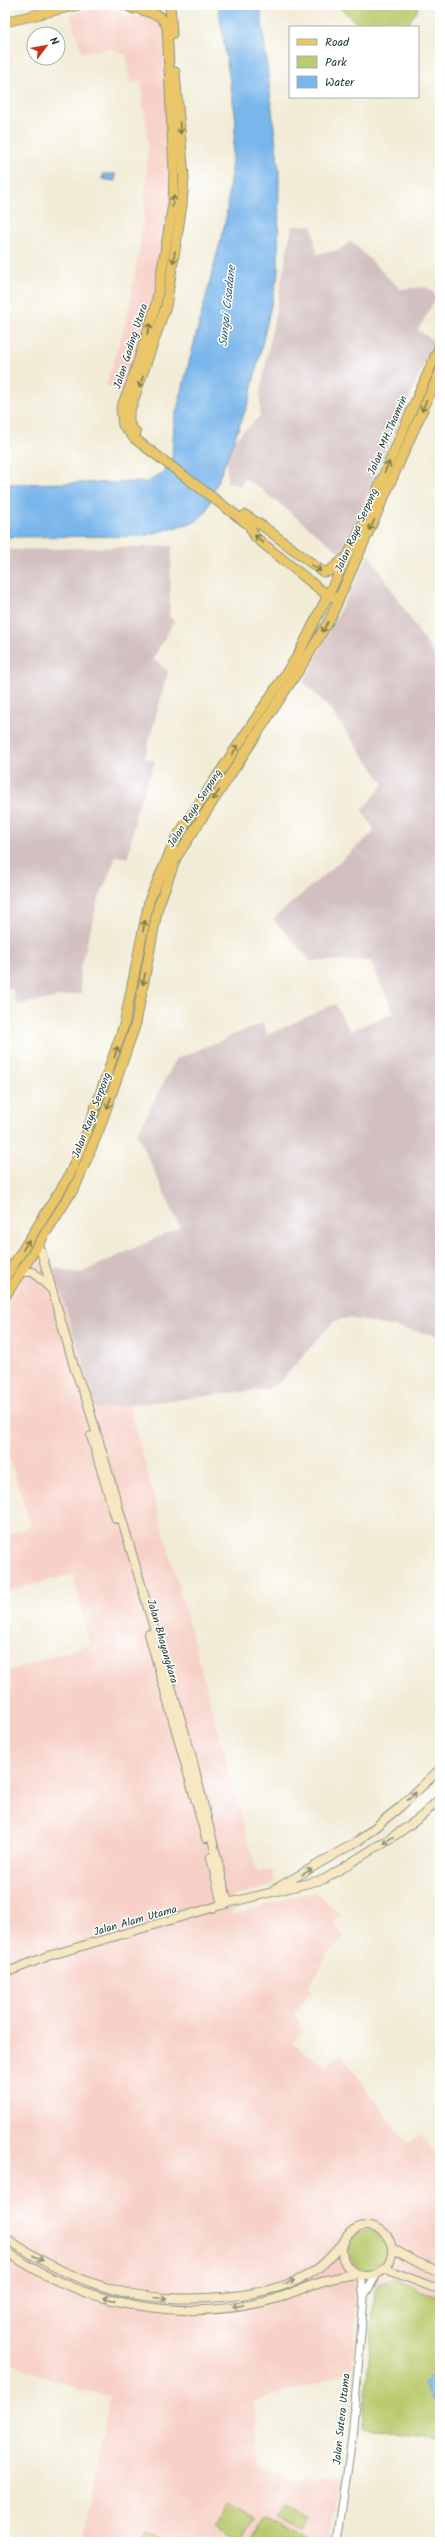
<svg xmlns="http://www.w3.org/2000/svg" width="445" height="2547" viewBox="0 0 445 2547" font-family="Kalam,sans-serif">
<rect width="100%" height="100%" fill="#fff"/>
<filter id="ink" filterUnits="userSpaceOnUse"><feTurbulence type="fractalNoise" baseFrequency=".025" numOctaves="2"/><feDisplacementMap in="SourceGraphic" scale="8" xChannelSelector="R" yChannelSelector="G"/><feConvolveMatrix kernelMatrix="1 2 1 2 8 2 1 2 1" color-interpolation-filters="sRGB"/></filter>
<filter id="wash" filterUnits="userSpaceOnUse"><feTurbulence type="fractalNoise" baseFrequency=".012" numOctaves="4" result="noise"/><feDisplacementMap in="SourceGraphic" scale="16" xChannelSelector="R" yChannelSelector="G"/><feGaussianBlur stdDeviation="0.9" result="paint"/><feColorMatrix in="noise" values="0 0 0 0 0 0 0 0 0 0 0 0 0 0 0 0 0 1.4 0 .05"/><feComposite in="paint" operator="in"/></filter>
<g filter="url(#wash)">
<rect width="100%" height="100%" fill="#f2ecd7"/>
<path fill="#f7d1c7" d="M104 7 124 15 160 18 165 25 172 222 151 338 127 396 106 385 127 319 144 220 148 146 141 81 130 83 126 55 111 48 82 53 70 14Z
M8 30 11 61 5 62V31Z
M45 1241 96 1408 129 1405 257 1873 272 1869 275 1882 267 1887 234 1896 232 1915 315 1891 340 1915 334 1922 344 1938 327 1955 309 1987 311 1992 294 2014 303 2029 293 2044 326 2066 341 2053 407 2144 421 2134 440 2160V2298L393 2279 380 2284 375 2291 357 2296 352 2371 299 2389 252 2402 257 2413 256 2462 290 2479 341 2478 329 2542H83L110 2396 78 2389 5 2361V1672L90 1645 73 1574 5 1592V1536L31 1527 5 1444V1308Z"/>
<path fill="#d2bfc0" d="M312 225 317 254 339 250 351 241 400 289 426 287 437 296 418 330 434 341 342 554 256 485 244 479 240 486 227 482V456L232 442 260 416V393L292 226Z
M172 546 169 616 174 621 153 659 168 671 145 757 155 761 137 810 128 858 116 856 97 904 80 970 81 993 17 1005 12 988 5 989V550Z
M369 554 440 665V1336L348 1318 334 1321 281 1381 267 1389 96 1409 54 1268 81 1273 180 1227 137 1134 176 1059 263 1023 267 1035 335 1004 350 1031 394 1013 370 961H311L273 919 375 831 362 810 384 784 330 709 303 682Z"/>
<path fill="#bacb6e" stroke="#6c8451" d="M337 5H417L418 9 406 27H361Z
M349 2250a20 20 0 1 1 40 0a20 20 0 1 1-40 0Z
M393 2279 440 2298V2439L363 2428 375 2291 380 2284Z
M228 2505 255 2520 243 2542H238L215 2529Z
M282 2507 308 2521 301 2534 275 2519Z
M264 2519 305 2542H252Z
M147 2533 163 2542H142Z"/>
<path fill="#79b6eb" stroke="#4c7a90" d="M218 5H260L279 171 278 275 249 401 206 512 195 522 143 536 5 537V484L148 482 163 472 172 459 174 421 226 219 236 120Z
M103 174H115V181L102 179Z
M440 2375V2396L432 2401 423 2385 429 2377Z"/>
</g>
<g filter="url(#ink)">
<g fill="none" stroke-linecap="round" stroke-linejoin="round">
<g stroke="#889486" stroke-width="9">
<path id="tertiary" d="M364 2296 377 2274
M337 2542 352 2438 364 2298 361 2275"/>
</g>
<g stroke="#889486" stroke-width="10">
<path id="secondary" d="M39 1244 75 1370 87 1401 191 1754 228 1903
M21 1272H33L50 1288
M91 1436 116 1519
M149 1634 206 1838
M211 1857 222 1905
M275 1889 358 1841 400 1807 440 1769
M5 1973 48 1956 228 1903 325 1879 400 1832 422 1816 440 1798
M342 2251a25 25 0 1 1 50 0a25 25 0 1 1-50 0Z
M5 2237C40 2262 81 2282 123 2292 174 2304 274 2301 317 2269 328 2261 336 2250 345 2241
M392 2248 412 2260 440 2272
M5 2250C81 2306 184 2324 275 2299 290 2294 305 2287 321 2282 332 2278 345 2276 356 2274
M386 2269 440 2290"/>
</g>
<g stroke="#889486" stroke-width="11">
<path id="primary" d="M126 5 134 9 152 5
M170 5 172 34
M139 9 160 16 167 26 174 172 173 204 156 305 131 384 121 408 123 425 135 439 249 525 255 537 328 596 334 597
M5 22 78 5
M136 433 129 424V413L166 306 182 205 184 177 175 72
M245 515 264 527 323 572 329 571 345 558
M5 1278 68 1178 83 1143 124 1025 149 901 176 838 298 655 357 537 440 345
M5 1297 76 1185 99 1130 136 1023 158 907 176 858 306 659 330 619 440 371"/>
</g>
<use href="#tertiary" stroke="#fff" stroke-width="7"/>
<use href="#secondary" stroke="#f7e8c3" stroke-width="8"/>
<use href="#primary" stroke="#ebc669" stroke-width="9"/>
</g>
<defs><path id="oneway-shaft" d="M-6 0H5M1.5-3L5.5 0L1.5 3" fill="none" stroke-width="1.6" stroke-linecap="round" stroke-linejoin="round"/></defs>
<g stroke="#7b7b4c">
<use href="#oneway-shaft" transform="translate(180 128) rotate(85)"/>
<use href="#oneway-shaft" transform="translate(173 201) rotate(-85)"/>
<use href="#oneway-shaft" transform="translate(174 257) rotate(99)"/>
<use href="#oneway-shaft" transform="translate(149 329) rotate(-73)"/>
<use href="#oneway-shaft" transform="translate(141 382) rotate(109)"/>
<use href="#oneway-shaft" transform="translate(424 406) rotate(113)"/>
<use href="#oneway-shaft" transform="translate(387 467) rotate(-66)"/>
<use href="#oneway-shaft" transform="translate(372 525) rotate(114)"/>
<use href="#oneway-shaft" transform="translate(259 539) rotate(-136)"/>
<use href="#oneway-shaft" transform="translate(316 568) rotate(32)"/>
<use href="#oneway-shaft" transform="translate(325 627) rotate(120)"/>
<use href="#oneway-shaft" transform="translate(235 750) rotate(-56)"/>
<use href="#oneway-shaft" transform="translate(216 795) rotate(124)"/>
<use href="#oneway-shaft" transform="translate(144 926) rotate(-79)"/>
<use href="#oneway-shaft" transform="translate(144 979) rotate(101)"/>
<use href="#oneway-shaft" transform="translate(116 1052) rotate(-72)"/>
<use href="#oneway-shaft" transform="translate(109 1103) rotate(110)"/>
<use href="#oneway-shaft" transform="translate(26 1245) rotate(-58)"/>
</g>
<g stroke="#8b927c">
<use href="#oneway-shaft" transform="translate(412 1796) rotate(-43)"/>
<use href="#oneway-shaft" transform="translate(388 1840) rotate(147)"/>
<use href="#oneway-shaft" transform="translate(307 1872) rotate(-28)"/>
<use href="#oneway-shaft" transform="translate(38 2258) rotate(28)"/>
<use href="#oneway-shaft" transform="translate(289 2282) rotate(-19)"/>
<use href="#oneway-shaft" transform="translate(161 2298) rotate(3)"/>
<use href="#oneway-shaft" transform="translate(109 2299) rotate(-165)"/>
<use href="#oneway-shaft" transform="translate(238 2306) rotate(170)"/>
</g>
</g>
<g text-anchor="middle" stroke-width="3" stroke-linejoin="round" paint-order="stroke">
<g font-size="11" fill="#1f3d34" stroke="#fff">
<text transform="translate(130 346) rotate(-72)" y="4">Jalan Gading Utara</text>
<text transform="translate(387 435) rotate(-67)" y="4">Jalan MH.Thamrin</text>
<text transform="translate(356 530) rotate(-66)" y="4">Jalan Raya Serpong</text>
<text transform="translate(194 808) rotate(-57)" y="4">Jalan Raya Serpong</text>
<text transform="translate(91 1115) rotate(-69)" y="4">Jalan Raya Serpong</text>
<text transform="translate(163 1641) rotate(74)" y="4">Jalan Bhayangkara</text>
<text transform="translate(135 1920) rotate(-16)" y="4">Jalan Alam Utama</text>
<text transform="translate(341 2419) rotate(-84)" y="4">Jalan Sutera Utama</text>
</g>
<g font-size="12" font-style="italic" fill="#3a616b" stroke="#fff">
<text transform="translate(227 306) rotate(-84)" y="4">Sungai Cisadane</text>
</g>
</g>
<rect width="445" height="2547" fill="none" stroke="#fff" stroke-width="20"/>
<rect x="289" y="26" width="130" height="72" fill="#ffffff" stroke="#a5b1ae"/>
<rect x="297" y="39" width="20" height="6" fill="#ebc669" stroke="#a5b1ae"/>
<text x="325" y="46" font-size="12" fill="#1f3d34">Road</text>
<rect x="297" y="56" width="20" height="12" fill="#bacb6e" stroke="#a5b1ae"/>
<text x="325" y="66" font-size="12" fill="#1f3d34">Park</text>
<rect x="297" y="76" width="20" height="12" fill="#79b6eb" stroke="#a5b1ae"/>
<text x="325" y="86" font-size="12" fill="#1f3d34">Water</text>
<g transform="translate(46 46) rotate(58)"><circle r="19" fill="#ffffff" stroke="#a5b1ae"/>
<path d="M0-3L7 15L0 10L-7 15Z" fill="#c8321e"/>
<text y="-6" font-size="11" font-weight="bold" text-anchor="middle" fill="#1f3d34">N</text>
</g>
</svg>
